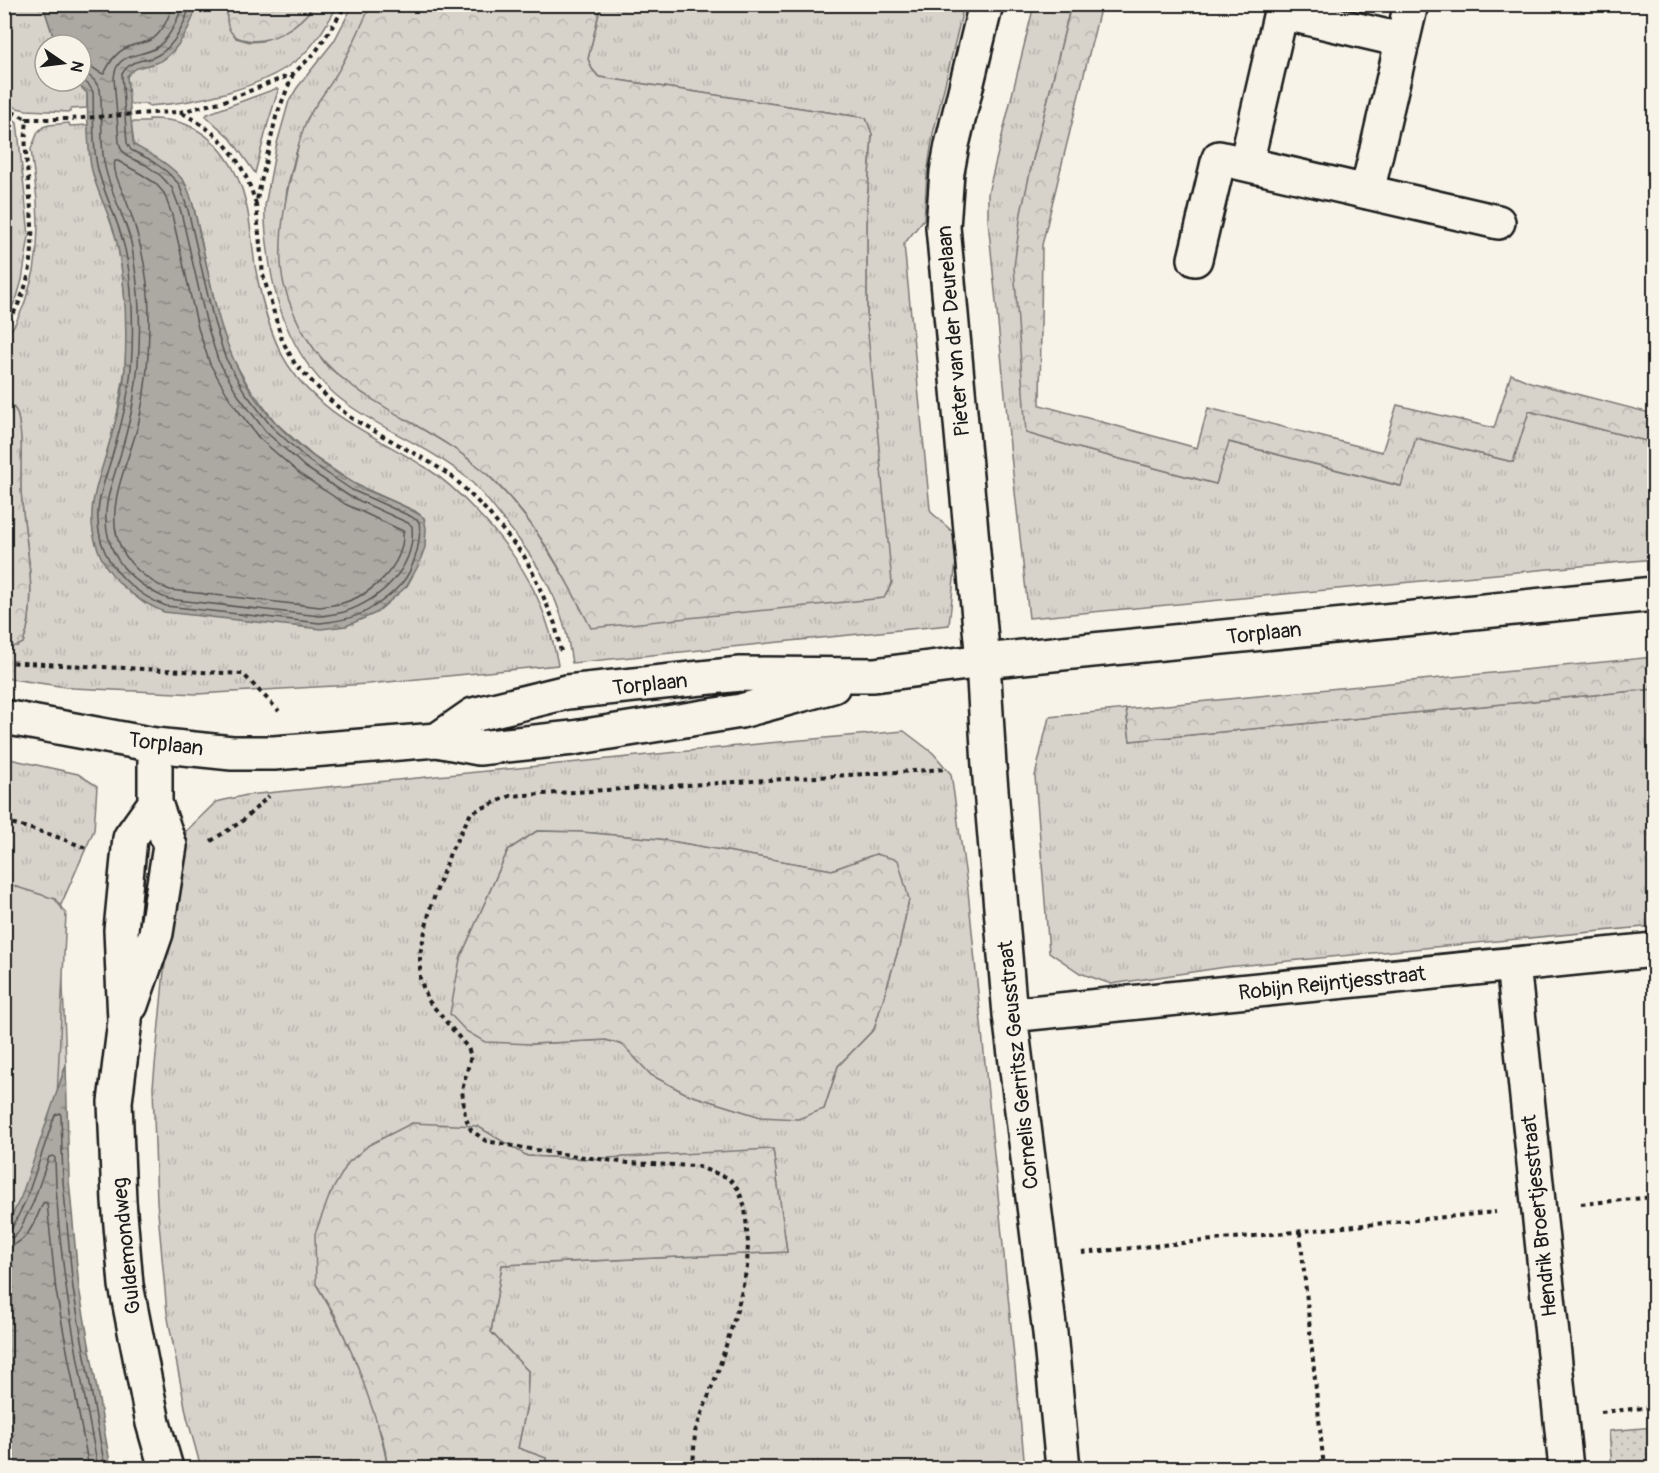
<svg xmlns="http://www.w3.org/2000/svg" width="1659" height="1473" viewBox="0 0 1659 1473" font-family="Pangolin,sans-serif">
<defs>
<pattern id="grass-tufts" width="24" height="20" patternUnits="userSpaceOnUse" patternTransform="scale(1.5)"><rect width="24" height="20" fill="#d7d3cb"/><path d="M3 7l-1-3M5 7V3M7 7l1-3M15 17l-1-3M17 17v-4M19 17l1-3" fill="none" stroke="#b8b5ae"/></pattern>
<pattern id="forest-crowns" width="20" height="18" patternUnits="userSpaceOnUse" patternTransform="scale(1.5)"><rect width="20" height="18" fill="#d7d3cb"/><path d="M2 6a3 3 0 1 1 6 0M12 15a3 3 0 1 1 6 0" fill="none" stroke="#b8b5ae"/></pattern>
<pattern id="park-dots" width="8" height="8" patternUnits="userSpaceOnUse" patternTransform="scale(1.5)"><rect width="8" height="8" fill="#d7d3cb"/><path d="M2 2h.1M6 6h.1" fill="none" stroke="#b8b5ae" stroke-width="1.8" stroke-linecap="round"/></pattern>
<pattern id="water-ripples" width="26" height="14" patternUnits="userSpaceOnUse" patternTransform="scale(1.5)"><rect width="26" height="14" fill="#aca9a2"/><path d="M2 4q2-2 4 0t4 0M15 11q2-2 4 0t4 0" fill="none" stroke="#8b8983"/></pattern>
</defs>
<rect width="100%" height="100%" fill="#f7f3e8"/>
<filter id="ink" filterUnits="userSpaceOnUse"><feTurbulence type="fractalNoise" baseFrequency=".0167" numOctaves="2"/><feDisplacementMap in="SourceGraphic" scale="12" xChannelSelector="R" yChannelSelector="G"/><feConvolveMatrix kernelMatrix="1 2 1 2 8 2 1 2 1" color-interpolation-filters="sRGB"/></filter>
<g filter="url(#ink)">
<path fill="url(#grass-tufts)" stroke="#7a7874" stroke-width="1.5" fill-rule="evenodd" d="M4 5H43L56 45H45V81H75L87 93V108L70 109V112L26 110 17 108 5 100Z
M196 5H228L227 19 236 38 250 42 262 41 310 10 314 5H338C327 24 314 47 297 60 260 89 194 103 148 106L147 104H129L127 77 131 70 187 30Z
M353 5H371L358 34 336 76 307 119 296 153 287 189 281 247 308 340 327 366 346 381 364 394 457 450 488 475 510 498 534 528 568 583 867 323V202L872 135 866 118 599 77 592 69 588 59 601 5H964L933 134 927 175 924 219 904 244 930 509 932 513 954 533 956 561 949 625 572 663C570 653 569 642 566 632 555 588 530 552 502 518 491 504 480 489 466 477 431 448 387 432 350 406 298 370 275 312 268 251 266 236 264 221 265 206L276 147 289 101 297 88 334 41Z
M1034 5H1071L1031 168 1026 433 1067 445 1216 484 1228 442 1400 486 1416 438 1513 462 1529 411 1654 443V559L1029 618 1011 456 988 220V193Z
M275 89H278V91L268 123 255 173 231 139 206 116 207 114Z
M5 113 17 123 18 130 29 236 22 280 17 297 5 321Z
M149 119C161 119 174 120 185 124 219 138 238 169 246 203 251 224 252 245 255 266 261 298 270 338 288 365 322 417 375 435 425 467 444 479 461 495 476 511 521 557 546 602 558 665L368 684 197 694 73 688 5 678V647L17 646 23 643C40 598 24 538 21 491 20 467 23 437 17 413 15 408 9 403 5 400V339L15 324 24 305 34 271 37 249 38 224 37 200 31 149 38 132 43 127 49 125 69 123 70 126 88 125 91 165 117 241 123 278 127 323 125 369 117 416 107 452 119 583 145 604 424 518 415 511 355 484 313 456 275 422 249 387 230 354 219 321 194 208 184 181 134 145 131 122H149Z
M1654 689V926L1226 967 1111 984 1080 973 1049 952 1035 776 1049 717 1126 709 1130 741Z
M904 731 933 753 951 774 968 891 1025 1468H547L546 1458 518 1448 527 1404 528 1371 491 1332 502 1265 787 1252 773 1150 589 1159 527 1156 477 1126 316 1284C350 1340 376 1403 388 1468H201L187 1417 167 1313 157 1201 153 1087 164 971 186 831 216 802 247 795 768 743ZM537 831 581 832 659 839 832 870 876 854 909 899 899 947 874 1029 838 1066 824 1109 762 1117 687 1094 651 1075 623 1045 606 1040 532 1044 460 959 508 850Z
M5 758 78 774 97 786 94 830 60 907 66 1065 21 1197 5 1233Z"/>
<path fill="url(#forest-crowns)" stroke="#7a7874" stroke-width="1.5" d="M371 4 601 5 588 59 592 69 599 77 866 118 872 134 867 202V323L892 583 884 598 591 628C563 573 534 517 487 474 445 436 392 416 347 382 315 359 294 322 284 285 276 251 284 201 293 168 297 152 300 134 307 120 314 105 326 92 334 78 349 55 360 29 371 4Z
M228 5V4L314 5C300 26 268 47 242 39 238 38 234 36 231 32 225 24 227 13 228 5Z
M1071 5H1101L1042 245 1040 405 1197 448 1208 408 1382 452 1397 405 1494 428 1511 374 1530 382 1654 414V443L1529 411 1513 462 1416 438 1401 486 1229 442 1216 484 1067 445 1026 433 1014 267 1021 213 1031 168Z
M4 400C9 403 15 408 17 413 24 438 20 466 21 491 24 538 40 598 23 643L17 646 4 647Z
M1654 657V689L1130 741 1126 709Z
M537 831 581 832 659 839 832 870 876 854 898 860 909 899 899 947 874 1029 838 1066 824 1109 798 1119 761 1117 687 1094 651 1075 623 1045 606 1040 532 1044 485 1042 466 1031 450 1014 460 959 508 850Z
M412 1123 477 1126 527 1156 589 1159 773 1149 787 1252 502 1265 491 1332 528 1371 527 1404 518 1448 546 1458 547 1468H388L383 1440 358 1367 335 1315 316 1284 315 1234 330 1194 348 1163 369 1145Z"/>
<path fill="url(#park-dots)" stroke="#7a7874" stroke-width="1.5" d="M1654 1427V1468H1612L1609 1431Z"/>
<path fill="#d7d3cb" stroke="#7a7874" stroke-width="1.5" d="M4 883 55 899 66 914 53 1179 5 1468Z"/>
<path fill="url(#water-ripples)" stroke="#72716c" stroke-width="1.5" d="M43 5H196C194 22 177 52 161 61 149 67 136 64 127 76L133 141 134 145C152 155 169 163 182 179 192 191 197 224 201 240 212 290 220 342 248 387 273 427 314 461 355 484 378 497 404 503 424 518L426 528 425 547 418 566 407 586 376 613 346 626 321 629 164 612C133 599 106 577 96 544 85 510 98 483 107 451 115 424 124 394 125 366 127 325 126 284 117 243 112 217 96 193 91 166 87 143 88 116 87 93L75 81H81V45H56Z
M66 1065 69 1180 79 1288 111 1468H5V1233L6 1227 21 1197Z"/>
<g fill="none" stroke-linecap="round" stroke-linejoin="round">
<path stroke="#565452" stroke-width="1.5" d="M81 60C89 63 96 72 104 74 111 60 117 50 133 45 138 43 146 43 151 40 163 33 169 16 173 4
M81 69 94 80 100 89C103 113 100 138 104 162 108 187 122 211 129 235 132 244 133 253 134 262 142 309 141 356 133 403 130 421 125 438 120 456 112 484 100 510 109 540 117 568 141 588 168 599L320 616C328 615 336 614 344 612 380 600 416 568 412 526L408 523 349 496 305 467 266 432 238 395 218 360 207 325 181 212 172 188 161 176 146 165 128 157 121 149 119 142 114 78C116 51 140 58 156 48 170 39 178 19 183 4
M81 79 89 85 93 92C94 116 92 141 97 165 102 190 115 213 122 238 133 274 134 331 131 368 129 397 121 426 113 453 104 484 92 508 101 541 110 572 137 595 166 606L320 623C338 621 358 618 373 607 383 601 394 592 402 583 414 569 422 540 419 522L412 517 352 490 309 461 271 426 244 391 225 357 214 322 188 210 179 184 166 171 149 159 131 150 127 143 122 74C132 57 144 63 158 55 175 46 186 22 190 4
M115 161H118L141 174 155 183 164 193 172 215 198 328 210 364 231 401 259 438 300 474 345 504 403 531C405 566 371 596 339 604 333 605 326 606 320 607L170 590C146 581 124 562 117 537 107 499 131 457 139 421 146 389 149 358 149 325 150 283 141 239 126 200 122 189 112 172 115 161Z
M4 1231 9 1230 12 1228 26 1200 55 1115 60 1113 61 1116 63 1181 73 1289 105 1468
M4 1238 13 1237 19 1231 33 1203 49 1157 53 1156 55 1158C57 1263 79 1366 98 1468
M4 1247C27 1246 35 1221 43 1203H47L56 1291 89 1468"/>
<g stroke="#1c1c1c" stroke-width="38">
<path id="minor" d="M986 4 952 145 947 172 943 227 983 661 989 766 1010 1015 1050 1333 1063 1468
M1246 164 1281 12 1401 40
M1367 192 1411 4
M1195 259 1219 158 1498 222
M1513 964 1566 1468
M1010 1015 1654 950"/>
</g>
<g stroke="#1c1c1c" stroke-width="38">
<path id="tertiary" d="M4 717 155 745 232 753H274L437 740 479 748 573 738 741 711 833 686
M437 740 473 715 567 692 740 674 874 675 983 661 1654 594
M155 803 130 838 121 930 125 1021 115 1102 119 1201 126 1285 153 1423 166 1468
M131 1005 156 933 170 846 155 803V745"/>
</g>
<path stroke="#1c1c1c" stroke-width="4" stroke-dasharray="4.5 4.5" stroke-linecap="butt" d="M293 74 276 117 256 204 263 275 282 340 295 364 331 401 351 418 433 464 455 479 487 511 524 556 535 577 555 624 561 652
M4 108 27 119
M182 113C223 135 242 158 256 204
M4 329C16 311 24 294 29 273 37 234 28 192 26 152 25 141 26 130 27 119H69L150 113 180 112 224 101 293 74 315 53 341 13 345 4
M4 662 243 674 279 711
M4 821 52 835 86 848
M211 841 241 822 269 796
M1581 1204 1654 1197
M1300 1232 1324 1468
M1082 1253 1496 1212
M1601 1412 1654 1407
M693 1468 695 1432 718 1371 738 1307 747 1267 748 1243 745 1207 738 1189 729 1178 696 1166 628 1163 541 1151 486 1141 471 1130 465 1116 462 1090 471 1056 468 1048 428 1000 420 979V954L430 909 450 853 471 813 510 796 946 769"/>
<use href="#minor" stroke="#f7f3e8" stroke-width="33"/>
<use href="#tertiary" stroke="#f7f3e8" stroke-width="33"/>
</g>
</g>
<g text-anchor="middle" stroke-width="4.5" stroke-linejoin="round" paint-order="stroke">
<g font-size="21" fill="#1c1c1c" stroke="#f7f3e8">
<text transform="translate(953 331) rotate(-95)" y="7">Pieter van der Deurelaan</text>
<text transform="translate(1264 633) rotate(-6)" y="7">Torplaan</text>
<text transform="translate(650 684) rotate(-6)" y="7">Torplaan</text>
<text transform="translate(166 744) rotate(7)" y="7">Torplaan</text>
<text transform="translate(1332 983) rotate(-6)" y="7">Robijn Reijntjesstraat</text>
<text transform="translate(1018 1065) rotate(-96)" y="7">Cornelis Gerritsz Geusstraat</text>
<text transform="translate(1539 1216) rotate(-96)" y="7">Hendrik Broertjesstraat</text>
<text transform="translate(126 1246) rotate(-96)" y="7">Guldemondweg</text>
</g>
</g>
<rect width="1659" height="1473" fill="none" stroke="#f7f3e8" stroke-width="24"/>
<rect x="12" y="12" width="1635" height="1449" fill="none" stroke="#1c1c1c" stroke-width="2" filter="url(#ink)"/>
<g transform="translate(63 63) rotate(104)"><circle r="28" fill="#f7f3e8" stroke="#9f9d96" stroke-width="1.5"/>
<path d="M0-4.5L10 22L0 15L-10 22Z" fill="#1c1c1c"/>
<text y="-9" font-size="16" font-weight="bold" text-anchor="middle" fill="#1c1c1c">N</text>
</g>
</svg>
